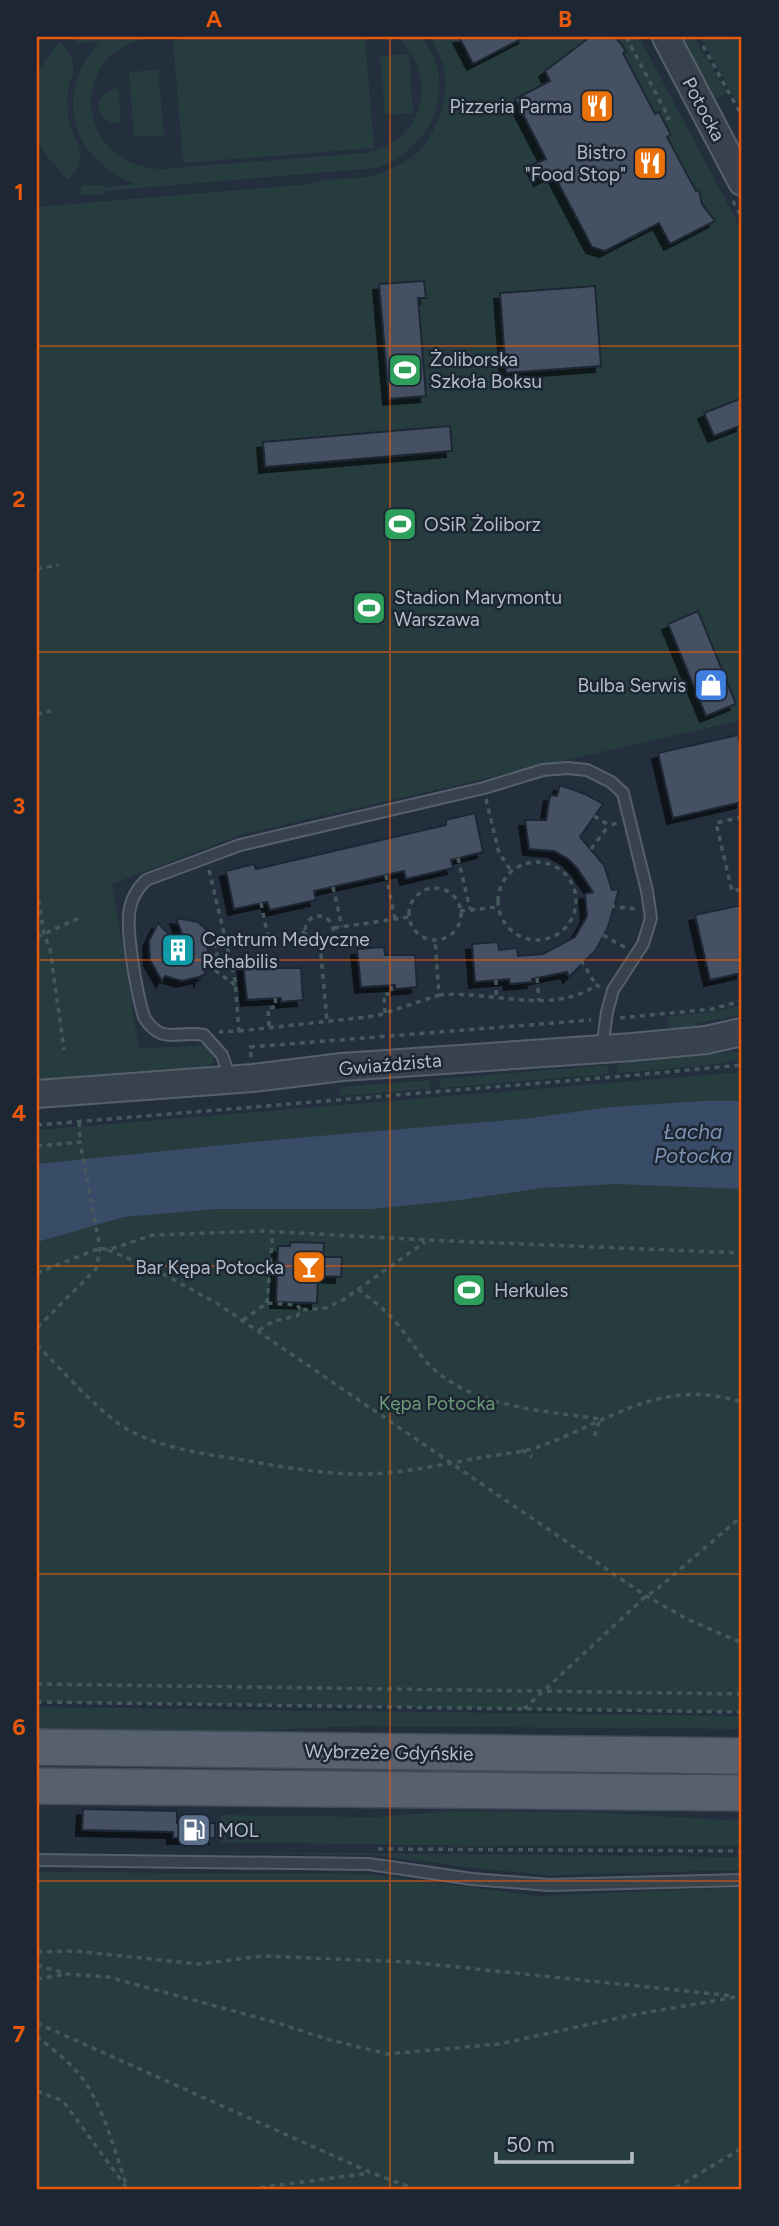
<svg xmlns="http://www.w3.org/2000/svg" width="779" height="2226" viewBox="0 0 779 2226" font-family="Figtree,sans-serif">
<defs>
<filter id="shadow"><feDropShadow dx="-6" dy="6" stdDeviation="0" flood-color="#0009"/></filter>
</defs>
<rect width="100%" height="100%" fill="#242f3e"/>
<path fill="#263c3f" d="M76 37H157C67 44 70 165 161 169L365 153C424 142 440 77 398 37H422C460 87 432 149 376 168L105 191V194L81 195V186L104 185 105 187 135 184C71 160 52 93 100 41L77 43Z
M214 37H365L374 148 183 163 173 40Z
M437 37H639L742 231V720L243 834 112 884 139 1049 206 1045 214 1054 213 1063 208 1067 37 1081V207L310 184C331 176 354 181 375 175 384 172 396 167 405 162 435 144 451 98 443 65 440 56 436 48 432 39Z
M678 37H694L727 93 712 101Z
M700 37H733L734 40 742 37V104L739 105Z
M59 42C67 49 72 55 73 65 74 72 72 75 70 81 67 91 67 104 68 114 69 131 82 145 80 162 79 170 73 174 67 179L50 160 37 139V72Z
M409 54 413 113 385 115 380 56Z
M158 70 164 135 134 137 129 72Z
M118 88 121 122 113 123C90 114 96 92 118 88Z
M742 1005V1014L696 1024V1027L669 1028 667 1017 724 1010Z
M742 1051V1059L702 1066 618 1073 617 1064Z
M608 1065V1074L440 1088 439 1079Z
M742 1072V1712L37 1702V1130Z
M430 1080V1089L339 1096 341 1087Z
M37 1707 742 1716V1729L359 1726 228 1732 37 1729Z
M454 1811 586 1812 742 1821V1846H483L221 1842V1831L226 1832V1839L240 1838 239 1827 221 1828 222 1815 376 1817Z
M37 1850 742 1857V1870L551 1875 491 1870 372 1855Z
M37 1872 368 1874 539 1896 742 1887V2189H37Z"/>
<path fill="#394c67" d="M703 1101H742V1189L616 1184 542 1188 460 1200 372 1209H217L124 1217 37 1242V1164L284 1139 523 1119 611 1107Z"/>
<path fill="#455162" stroke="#1f2835" stroke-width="2" filter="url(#shadow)" d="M459 37H525L473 64Z
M590 37H615L622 45 626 52 623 53 655 114 659 112 671 135 667 137 696 191 699 190 702 204 715 221 670 244 659 223 605 251 592 247 553 173 540 180 532 165 546 159 515 99 550 81 545 71Z
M424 281 426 298H418L426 396 389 399 379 284Z
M595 286 601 366 506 373 500 293Z
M742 398V425L714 436 704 413Z
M450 426 452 451 265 467 263 442Z
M698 611 736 704 706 716 668 624Z
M738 735 742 753V802L673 818 658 753Z
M560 785 585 794 603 804 580 837 604 865 612 890 619 889 608 927 596 950 569 977 567 972 532 979 533 982 510 984 509 979 475 982 472 944 498 942 499 950 517 948 518 956 543 954 575 937 587 916 585 894 593 892 577 868 568 859 554 851 529 849 525 820H546L550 795 557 796Z
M475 813 483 852 451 860 453 868 406 879 404 871 314 891 316 900 270 910 267 902 234 909 226 871 254 864 256 869 446 825V820Z
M742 905V973L710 980 695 915Z
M176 918 198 922 210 933 207 940 208 953 203 970 207 973 201 976 200 980 199 977 182 981 165 976 162 981 150 960 149 941 158 923 191 957Z
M384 947 385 955H415L417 987 395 989V985L361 987 357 949Z
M270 960 271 968H301L303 1000 281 1002V998L247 1000 243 962Z
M290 1242 324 1243 323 1257H342L341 1277 318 1276 317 1303 276 1302 278 1246H290Z
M83 1809 177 1811V1823H215V1838H173V1832L82 1830Z"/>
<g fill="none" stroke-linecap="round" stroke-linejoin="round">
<g stroke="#565f6c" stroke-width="14">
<path id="service" d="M230 1078 222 1055 204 1035C177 1030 162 1046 144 1017 137 994 125 930 130 908 132 897 138 888 146 880L240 845 484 788 543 770 568 768 587 770 611 782 623 793 647 891 651 918 643 944 613 990 607 1012 602 1048
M37 1860 369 1864 472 1879 549 1885 742 1880"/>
</g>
<g stroke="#565f6c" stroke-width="30">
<path id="tertiary" d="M666 37 742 182
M37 1094 253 1078 342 1067 632 1047 706 1040 742 1032"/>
</g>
<g stroke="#414a57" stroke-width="38">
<path id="primary" d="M37 1747 742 1756
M37 1786 742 1793"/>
</g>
<path stroke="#44595c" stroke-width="3.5" stroke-dasharray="5 5" stroke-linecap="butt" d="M626 37 669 118 663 120
M703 46 742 116
M733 201 742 218
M37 569 58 565
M37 714 51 711
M486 799 499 853 512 872
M594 816 609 825 619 823
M742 817 716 823 732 891 742 889
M591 849 609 825
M458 858 470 909
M498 901a39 39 0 1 1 78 0a39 39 0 1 1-78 0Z
M209 870 235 980 239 1031 219 1032
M386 875 395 919
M333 887 342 927
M409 914a26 26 0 1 1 52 0a26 26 0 1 1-52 0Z
M37 890 44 934 50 949 64 1050
M261 903 268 937
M610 906 636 909
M460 911 498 907
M305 930a14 14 0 1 1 28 0a14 14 0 1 1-28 0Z
M334 928 409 917
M603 935 626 948
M37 937 79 918
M320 944 327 1021
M581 960 596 985
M537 978 539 1000
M496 980V997
M235 985 212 968 217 954 216 944 305 932
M439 995C487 990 554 1016 596 985L600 987
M385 1013 384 994H392L391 983
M620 1018 712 1009 742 1001
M269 1026 268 1008 276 1007 275 996
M239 1031 376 1016 439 995 435 939
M251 1057 250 1047 591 1020
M79 1122 80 1142
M37 1125 613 1077 742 1065
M37 1146 80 1142 100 1248 96 1269 37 1328
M108 1250 156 1270 218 1304 646 1596 689 1620 742 1643
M37 1273 100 1248 108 1250 153 1235 263 1231 427 1240 742 1253
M358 1289C372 1300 387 1311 398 1325 411 1340 420 1358 436 1371 478 1408 547 1411 600 1419L593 1441
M267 1303 273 1232
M243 1320 267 1303 297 1305 301 1310
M259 1330 274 1321 297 1316 301 1310 326 1308 343 1300 425 1242
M37 1345C62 1370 101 1415 130 1431 165 1449 205 1454 243 1460 284 1467 326 1475 369 1474 403 1473 445 1464 479 1458 499 1454 522 1453 541 1446 612 1420 661 1377 742 1402
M522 1450 532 1457
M37 1684 742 1694
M37 1702 742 1712
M524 1709 646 1596 656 1590 742 1516
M378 1849 742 1851
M37 1952 74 1951 199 1964 262 1956 410 1962 733 1996
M37 1965 67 1974 108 1977 278 2023 327 2039 387 2054 499 2044 632 2015 742 1996
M37 1979 66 1974
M37 2023 372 2173 415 2189
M37 2036C53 2050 73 2064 85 2082 106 2113 115 2154 128 2189
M37 2091 63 2101 126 2187
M250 2189 370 2173
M666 2189 677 2187 742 2148"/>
<use href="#service" stroke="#38414e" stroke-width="10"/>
<use href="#tertiary" stroke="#38414e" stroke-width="26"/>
<use href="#primary" stroke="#56606e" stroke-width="35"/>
</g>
<path fill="none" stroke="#e8590c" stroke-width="2" stroke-opacity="0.55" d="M390 37V2189M37 346H742M37 652H742M37 960H742M37 1266H742M37 1574H742M37 1881H742"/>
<defs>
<g id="restaurant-square" transform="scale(1.75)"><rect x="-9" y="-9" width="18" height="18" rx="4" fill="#e8710a" stroke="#1d2633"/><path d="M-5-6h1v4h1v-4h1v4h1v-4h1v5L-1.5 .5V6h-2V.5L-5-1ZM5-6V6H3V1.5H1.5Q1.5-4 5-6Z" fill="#fff"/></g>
<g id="stadium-square" transform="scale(1.75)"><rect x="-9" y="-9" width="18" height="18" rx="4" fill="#2e9e5b" stroke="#1d2633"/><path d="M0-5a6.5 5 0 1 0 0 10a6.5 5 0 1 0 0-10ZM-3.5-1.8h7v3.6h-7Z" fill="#fff"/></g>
<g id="shop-square" transform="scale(1.75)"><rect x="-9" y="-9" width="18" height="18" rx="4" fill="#3f7fe0" stroke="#1d2633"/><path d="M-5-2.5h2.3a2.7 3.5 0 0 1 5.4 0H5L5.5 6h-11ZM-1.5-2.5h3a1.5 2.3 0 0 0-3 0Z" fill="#fff"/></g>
<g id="building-square" transform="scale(1.75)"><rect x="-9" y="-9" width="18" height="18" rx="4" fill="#0f9aa8" stroke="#1d2633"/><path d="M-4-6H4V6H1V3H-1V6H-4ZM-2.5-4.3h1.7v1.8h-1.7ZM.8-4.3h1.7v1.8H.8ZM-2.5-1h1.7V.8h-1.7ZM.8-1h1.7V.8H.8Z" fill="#fff"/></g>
<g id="bar-square" transform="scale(1.75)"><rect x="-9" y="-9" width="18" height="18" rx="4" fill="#e8710a" stroke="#1d2633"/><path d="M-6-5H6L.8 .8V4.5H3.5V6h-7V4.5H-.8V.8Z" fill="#fff"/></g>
<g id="fuel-square" transform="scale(1.75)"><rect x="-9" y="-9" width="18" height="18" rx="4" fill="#5c6f8a" stroke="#1d2633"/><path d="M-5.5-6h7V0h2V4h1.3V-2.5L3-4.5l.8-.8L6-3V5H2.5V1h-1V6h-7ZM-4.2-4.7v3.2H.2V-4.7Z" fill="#fff"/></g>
</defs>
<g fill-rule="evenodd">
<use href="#restaurant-square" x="597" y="106"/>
<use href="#restaurant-square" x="650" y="163"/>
<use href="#stadium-square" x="405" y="370"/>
<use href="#stadium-square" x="400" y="524"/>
<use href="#stadium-square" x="369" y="608"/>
<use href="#shop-square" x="711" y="685"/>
<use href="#building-square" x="178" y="950"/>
<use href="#bar-square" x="309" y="1267"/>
<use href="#stadium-square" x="469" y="1290"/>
<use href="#fuel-square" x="194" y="1830"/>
</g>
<g text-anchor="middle" stroke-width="5" stroke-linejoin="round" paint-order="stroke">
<g font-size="19" fill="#b4bcc9" stroke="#1d2633" text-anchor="start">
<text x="572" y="113" text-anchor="end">Pizzeria Parma</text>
<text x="626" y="159" text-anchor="end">Bistro<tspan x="626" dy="22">"Food Stop"</tspan></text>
<text x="430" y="366">Żoliborska<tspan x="430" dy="22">Szkoła Boksu</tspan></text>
<text x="424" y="531">OSiR Żoliborz</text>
<text x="394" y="604">Stadion Marymontu<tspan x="394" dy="22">Warszawa</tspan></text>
<text x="686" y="692" text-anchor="end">Bulba Serwis</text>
<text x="202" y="946">Centrum Medyczne<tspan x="202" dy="22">Rehabilis</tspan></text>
<text x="284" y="1274" text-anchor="end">Bar Kępa Potocka</text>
<text x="494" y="1297">Herkules</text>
<text x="218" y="1837">MOL</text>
</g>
<g font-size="19" fill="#b4bcc9" stroke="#1d2633">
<text transform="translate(704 109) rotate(62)" y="7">Potocka</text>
<text transform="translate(390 1064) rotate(-5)" y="7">Gwiaździsta</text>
<text transform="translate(389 1752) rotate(1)" y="7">Wybrzeże Gdyńskie</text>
</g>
<g font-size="19" fill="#6b9a76" stroke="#1d2633">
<text x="437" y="1410">Kępa Potocka</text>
</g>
<g font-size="21" font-style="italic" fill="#7c92b1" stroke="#1d2633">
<text x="693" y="1139">Łacha<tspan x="693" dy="24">Potocka</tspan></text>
</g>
</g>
<rect width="779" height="2226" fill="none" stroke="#1d2633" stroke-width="77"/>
<path d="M496 2152v10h136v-10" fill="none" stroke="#b4bcc9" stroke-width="3.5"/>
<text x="506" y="2152" font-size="21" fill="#b4bcc9" stroke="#1d2633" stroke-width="5" paint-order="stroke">50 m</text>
<rect x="38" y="38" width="702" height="2150" fill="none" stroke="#e8590c" stroke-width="2.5"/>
<g font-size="23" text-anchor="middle" font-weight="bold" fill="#e8590c">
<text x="214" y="27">A</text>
<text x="565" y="27">B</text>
<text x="19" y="200">1</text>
<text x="19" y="507">2</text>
<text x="19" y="814">3</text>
<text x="19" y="1121">4</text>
<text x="19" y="1428">5</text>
<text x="19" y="1735">6</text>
<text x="19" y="2042">7</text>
</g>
</svg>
